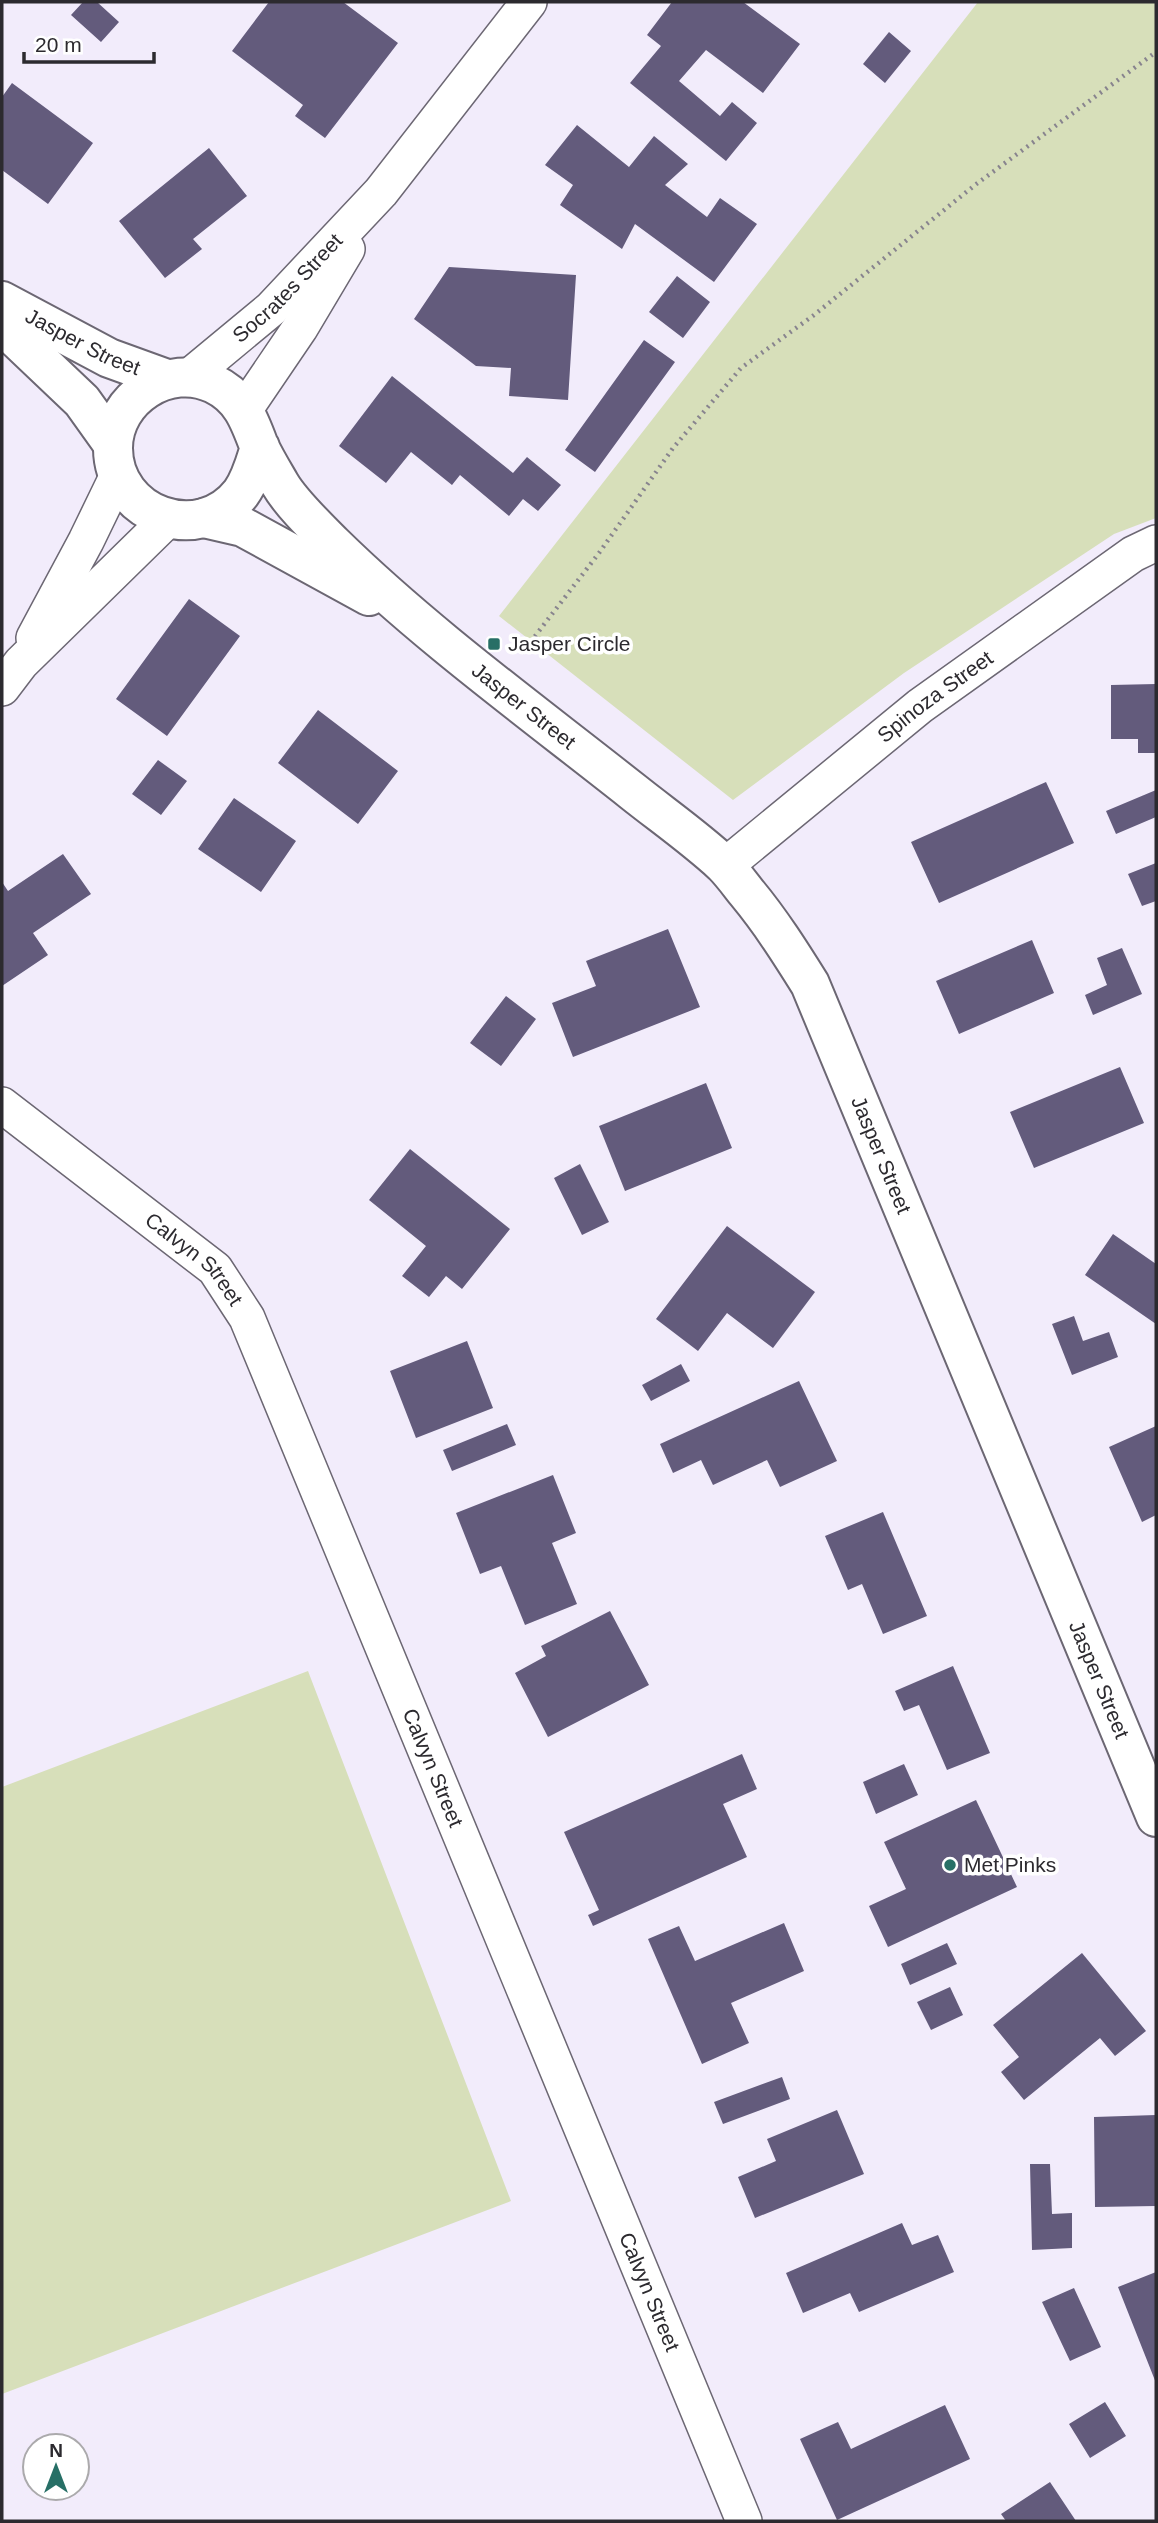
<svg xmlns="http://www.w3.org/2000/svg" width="1158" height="2523" viewBox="0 0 1158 2523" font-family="Arial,sans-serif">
<rect width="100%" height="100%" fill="#f2ecfb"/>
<path fill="#d7dfba" d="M978 2H1156V518L1114 534 904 673 733 800 499 616Z
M308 1671 511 2201 2 2394V1787Z"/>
<path fill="#635b7c" d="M83 2H97L119 22 101 42 71 15Z
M269 2H343L398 43 325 138 295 116 303 105 232 51Z
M672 2H743L800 44 763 93 706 50 679 81 720 116 732 102 757 123 726 161 630 83 661 46 647 35Z
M889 32 911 51 885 83 863 64Z
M12 83 93 143 48 204 2 170V97Z
M577 125 629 167 654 136 688 164 665 185 707 217 720 198 757 224 714 282 635 224 622 249 560 205 573 185 545 165Z
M209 148 247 196 193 239 202 249 165 278 119 221Z
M449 267 576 275 568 400 509 396 511 368 476 366 414 319Z
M677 276 710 302 683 338 649 312Z
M644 340 675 362 595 472 565 450Z
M392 376 513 473 527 457 561 485 538 511 523 499 509 516 460 475 452 485 411 452 386 483 339 446Z
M189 599 240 636 167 736 116 699Z
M1156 684V753H1138V739H1111V685Z
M318 710 398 771 358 824 278 763Z
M158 760 187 781 161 815 132 794Z
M1046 782 1074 843 939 903 911 842Z
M1156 790V817L1116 834 1106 811Z
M234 798 296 841 261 892 198 849Z
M63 854 91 894 33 933 48 955 2 986V882L8 891Z
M1156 863V901L1142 906 1128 874Z
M668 929 700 1007 573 1057 552 1003 596 986 586 961Z
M1032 940 1054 993 959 1034 936 981Z
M1122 948 1142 994 1093 1015 1085 995 1107 985 1097 958Z
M506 996 536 1019 501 1066 470 1043Z
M1120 1067 1144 1123 1034 1168 1010 1112Z
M706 1083 732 1148 625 1191 599 1126Z
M410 1149 510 1229 462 1289 446 1276 429 1297 402 1276 426 1246 369 1200Z
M580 1164 609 1222 582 1235 554 1178Z
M727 1226 815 1292 773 1348 727 1313 698 1351 656 1319Z
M1113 1234 1156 1264V1324L1085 1275Z
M1074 1316 1083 1341 1109 1332 1118 1357 1072 1375 1052 1324Z
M467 1341 493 1408 416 1438 390 1371Z
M681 1364 690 1381 651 1401 642 1385Z
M799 1381 837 1461 780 1487 767 1460 713 1485 701 1460 673 1473 660 1444Z
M507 1424 516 1445 452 1471 443 1450Z
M1156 1426V1515L1142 1522 1109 1447Z
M553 1475 576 1533 552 1543 577 1604 525 1625 501 1566 480 1574 456 1513Z
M883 1512 927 1616 883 1634 862 1584 848 1590 825 1536Z
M610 1611 649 1685 548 1737 515 1673 546 1656 541 1646Z
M953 1666 990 1753 947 1770 919 1705 904 1711 895 1691Z
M742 1754 757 1789 723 1804 747 1857 593 1926 588 1915 599 1910 564 1832Z
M904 1764 918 1795 876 1814 863 1782Z
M976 1800 1017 1887 888 1947 869 1906 906 1889 884 1842Z
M784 1923 804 1971 731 2003 749 2043 702 2064 648 1939 679 1926 695 1961Z
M947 1943 957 1964 910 1985 901 1964Z
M1082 1953 1146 2031 1115 2056 1100 2038 1024 2100 1001 2072 1019 2057 993 2025Z
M950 1987 963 2015 931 2030 917 2002Z
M782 2077 790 2099 723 2124 714 2102Z
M837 2110 864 2174 755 2218 738 2177 776 2161 767 2139Z
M1156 2115V2206L1095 2207 1094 2117Z
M1030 2164H1050L1052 2214 1072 2213V2248L1032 2250Z
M902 2223 912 2245 938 2235 954 2272 859 2312 850 2293 803 2313 786 2273Z
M1156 2272V2383L1118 2287Z
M1074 2288 1101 2347 1070 2361 1042 2302Z
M1105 2402 1126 2436 1090 2458 1069 2424Z
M945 2405 970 2459 837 2520 800 2439 838 2422 851 2449Z
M1050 2482 1076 2521H1006L1001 2514Z"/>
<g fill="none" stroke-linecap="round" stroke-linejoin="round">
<g stroke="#6c6773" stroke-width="38">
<g id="street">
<path id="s1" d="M189 377 271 309 381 192 529 2"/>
<path d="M245 409 300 328 347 249"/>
<path d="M34 638 86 541 118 475"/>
<path d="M2 688 21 663 168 519"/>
<path id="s2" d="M725 866 920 706 1133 554 1156 543"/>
<path id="s3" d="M2 1105 215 1269 247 1318 744 2521"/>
</g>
</g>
<g stroke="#6c6773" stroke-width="42">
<g id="secondary">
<path id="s4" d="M2 301 109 358 167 379"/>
<path d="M2 325 82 401 112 443"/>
<path id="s5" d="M260 447C255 463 251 479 241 493 199 547 113 515 113 448 113 398 169 362 214 384 241 397 249 419 259 446 265 459 273 472 280 484 291 503 316 527 333 544 425 634 531 711 632 791 662 815 695 838 723 864 732 873 739 883 747 893 771 922 790 952 810 984L1156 1817"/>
<path d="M204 518 243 527 369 596"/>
</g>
</g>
<path stroke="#88848e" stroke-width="4.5" stroke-dasharray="2 5" stroke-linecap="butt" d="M522 653 599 553 673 448 741 368 814 315 975 185 1156 52"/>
<use href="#street" stroke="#fff" stroke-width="35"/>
<use href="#secondary" stroke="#fff" stroke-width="38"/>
</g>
<g fill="#276f66" stroke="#fff" stroke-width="2.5">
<rect x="487" y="637" width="14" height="14" rx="3.5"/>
<circle cx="950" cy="1865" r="7"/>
</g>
<g text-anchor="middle" stroke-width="7" stroke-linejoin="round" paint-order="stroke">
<g font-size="21" fill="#2c2a2f" stroke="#fff">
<text dy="7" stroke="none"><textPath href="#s1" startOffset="133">Socrates Street</textPath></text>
<text dy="7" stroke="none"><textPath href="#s4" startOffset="91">Jasper Street</textPath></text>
<text dy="7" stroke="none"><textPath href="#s2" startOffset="270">Spinoza Street</textPath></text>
<text dy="7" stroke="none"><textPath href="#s5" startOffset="822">Jasper Street</textPath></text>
<text dy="7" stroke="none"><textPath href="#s5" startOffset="1410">Jasper Street</textPath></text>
<text dy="7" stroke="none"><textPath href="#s3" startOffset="247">Calvyn Street</textPath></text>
<text dy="7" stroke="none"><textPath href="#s5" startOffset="1978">Jasper Street</textPath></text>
<text dy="7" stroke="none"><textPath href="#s3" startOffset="814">Calvyn Street</textPath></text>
<text dy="7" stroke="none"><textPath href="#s3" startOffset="1381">Calvyn Street</textPath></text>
</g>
<g font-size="21" fill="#2c2a2f" stroke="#fff" text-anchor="start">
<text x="508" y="651">Jasper Circle</text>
<text x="964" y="1872">Met Pinks</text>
</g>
</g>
<rect width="1158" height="2523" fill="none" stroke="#2c2a2f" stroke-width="7"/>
<g transform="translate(56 2467)"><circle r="33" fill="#ffffff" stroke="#abaaac" stroke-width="2"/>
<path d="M0-5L12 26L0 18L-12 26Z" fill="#276f66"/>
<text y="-10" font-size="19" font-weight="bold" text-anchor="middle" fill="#2c2a2f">N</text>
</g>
<path d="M24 52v10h130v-10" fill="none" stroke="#2c2a2f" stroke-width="3.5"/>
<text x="35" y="52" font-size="21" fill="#2c2a2f" stroke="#ffffff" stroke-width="5" paint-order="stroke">20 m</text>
</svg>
